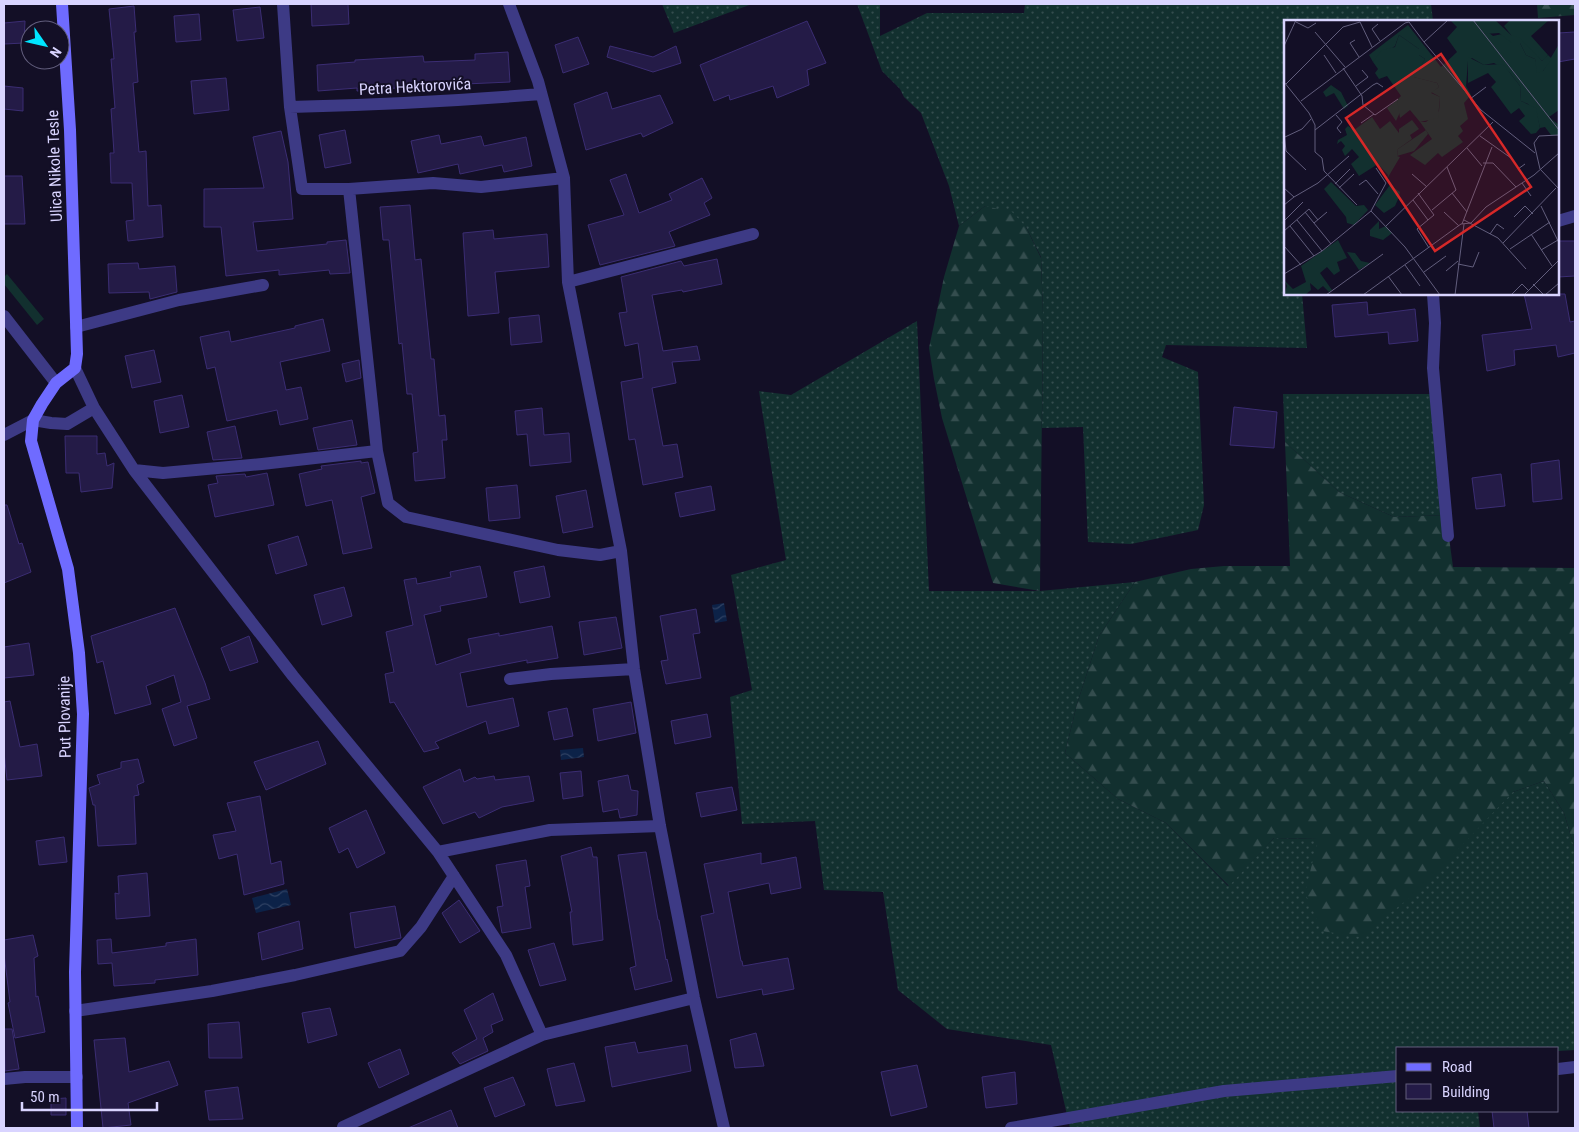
<svg xmlns="http://www.w3.org/2000/svg" width="1579" height="1132" viewBox="0 0 1579 1132" font-family="'Roboto Condensed',sans-serif">
<defs>
<pattern id="grass-dots" width="8" height="8" patternUnits="userSpaceOnUse" patternTransform="scale(1.25)"><rect width="8" height="8" fill="#12302f"/><path d="M2 2h.1M6 6h.1" fill="none" stroke="#344d4e" stroke-width="1.8" stroke-linecap="round"/></pattern>
<pattern id="forest-firs" width="22" height="20" patternUnits="userSpaceOnUse" patternTransform="scale(1.25)"><rect width="22" height="20" fill="#12302f"/><path d="M5 1l3.5 6h-7zM16 11l3.5 6h-7z" fill="#344d4e"/></pattern>
<pattern id="water-waves" width="16" height="10" patternUnits="userSpaceOnUse" patternTransform="scale(1.25)"><rect width="16" height="10" fill="#0c2248"/><path d="M0 5q4-4 8 0t8 0" fill="none" stroke="#2f4163"/></pattern>
</defs>
<rect width="100%" height="100%" fill="#130f26"/>
<path fill="url(#grass-dots)" d="M662 4H752L674 33Z
M857 4H880V36L927 13H1024L1025 4H1431L1433 21H1285V294H1302L1307 348 1166 345 1162 357 1198 372 1204 505 1198 530 1131 544 1088 542 1083 427 1042 428 1043 314 1041 257 1026 227 985 206 959 226 949 186 921 113 904 97 900 89 882 71Z
M917 321 929 591H1040L1135 582 1099 636 1077 704 1065 753 1118 799 1166 823 1228 886 1274 838 1318 839 1513 792 1544 781 1564 813 1575 850V1050L1558 1051V1048H1398V1111H1478L1480 1128H1070L1051 1045 947 1029 898 990 883 892 824 890 815 821 742 824 730 697 752 690 731 575 786 560 759 391 791 395Z
M1283 394H1432L1446 515 1394 517 1339 492 1285 442Z"/>
<path fill="url(#forest-firs)" d="M1537 4H1575V15L1538 18Z
M985 206 1012 212 1026 227 1041 258 1043 314 1040 591 993 583 942 418 934 379 929 348 944 277 959 226Z
M1285 442 1339 492 1394 517 1446 515 1453 567 1575 568V850L1564 813 1544 781 1513 792 1417 892 1360 937 1322 931 1305 893 1318 839 1274 838 1229 886 1166 823 1118 799 1065 753 1077 704 1099 636 1135 582 1191 569 1224 566H1290Z"/>
<path fill="#12302f" d="M7 274 44 319 37 325 4 284V277Z"/>
<path fill="url(#water-waves)" d="M724 603 727 621 715 623 712 605Z
M583 748 584 757 561 760 560 750Z
M287 889 291 905 256 913 252 898Z"/>
<path fill="#241b47" stroke="#3b2d73" d="M311 4H348L349 24 312 26Z
M134 6 136 32H134L138 82 133 83 139 152 146 151 148 206 161 205 163 237 128 241 126 221 134 220 132 183H111L110 153H114L111 109 115 108 111 59H114L109 9Z
M260 7 264 38 237 41 233 10Z
M199 14 201 40 176 42 174 16Z
M25 21 24 43 4 44V23Z
M807 21 826 63 807 70 809 85 777 98 773 86 730 100 729 95 714 101 700 65Z
M1575 32V59L1558 62V33Z
M578 37 589 64 563 73 555 45Z
M610 46 653 57 676 46 681 63 653 72 607 57Z
M508 52 510 82 465 84V87L396 89V88L357 91V88L318 91 317 65 355 62V60L423 56 424 62 475 60V54Z
M226 78 229 110 194 114 191 81Z
M4 86 23 88V111L4 109Z
M607 92 612 109 660 95 673 123 643 137 641 133 586 150 574 104Z
M345 130 351 163 325 168 319 135Z
M281 131 288 162 293 219 253 222 257 251 327 244V242L346 240 350 273 330 274 329 270 279 275V270L226 276 221 227H204V189L264 188 253 137Z
M439 135 441 144 481 136 484 146 526 137 532 166 504 172 502 165 460 174 458 164 418 173 411 141Z
M626 174 639 213 672 200 669 194 702 178 712 198 704 203 710 215 669 232 675 246 600 265 588 225 624 215 610 180Z
M4 176H22L25 224H4Z
M410 205 415 260 421 259 431 359H434L439 416 445 415 447 440H442L445 478 415 481 413 453 418 452 412 394H407L402 343 399 344 389 240H383L380 207Z
M493 230 494 239 547 234 549 267 495 272 499 313 468 316 463 233Z
M1558 241H1575V276L1558 277Z
M717 259 722 284 683 292 682 290 652 295 663 351 697 346 700 360 672 362 676 383 652 388 663 446 677 444 683 477 643 485 635 439 629 440 621 382 643 378 638 343 625 346 619 313 627 312 621 277 681 261 684 266Z
M138 263 139 269 175 266 177 292 150 299 149 292 109 293 108 264Z
M1524 294H1565L1570 322 1575 321V353L1558 357 1556 345 1514 350 1515 365 1487 371 1482 335 1532 329Z
M1367 302 1368 315 1415 309 1418 341 1389 344 1388 332 1335 337 1332 305Z
M539 315 542 342 511 345 509 318Z
M323 319 330 351 280 362 286 390 301 387 308 419 280 425 277 410 227 421 215 367 207 369 200 337 229 331 231 342 295 328V326Z
M154 350 161 382 132 388 125 356Z
M359 360 361 378 346 382 342 364Z
M182 395 189 427 160 433 154 401Z
M1234 407 1277 412 1274 448 1230 445Z
M542 408 544 435 569 433 571 462 530 466 527 434 517 435 515 411Z
M352 420 357 445 318 450 313 428Z
M235 426 242 458 213 460 207 432Z
M65 436H97V454L105 453 107 466 114 463 112 488 81 492 79 473H66Z
M1559 460 1562 499 1533 502 1531 464Z
M361 461V463L368 462 375 493 361 497 372 548 343 554 332 500 306 506 299 474 322 469 321 466Z
M267 473 274 505 215 517 208 485 218 483 216 476 245 474 246 477Z
M1501 474 1505 506 1476 509 1472 478Z
M517 485 520 518 489 521 486 488Z
M711 486 715 510 680 517 675 493Z
M586 490 593 527 563 533 556 496Z
M4 505H7L19 544 22 543 31 572 4 583Z
M298 536 307 565 276 574 268 545Z
M480 566 487 597 440 606 441 611 424 615 436 665 471 653 468 639 499 633V636L552 626 558 658 527 663V660L460 673 467 707 513 698 519 726 489 734 486 721 435 742 439 748 424 752 394 702 390 703 385 674 394 672 386 632 413 625 404 580 416 578 417 584 451 577 450 572Z
M544 566 550 597 520 603 514 572Z
M344 587 352 616 322 625 314 595Z
M175 608 205 683 210 699 187 706 197 738 174 746 162 709 181 702 174 675 146 686 151 704 115 714 103 661 97 663 91 636Z
M696 609 700 633 693 634 701 678 666 684 661 661 668 660 660 616Z
M616 617 622 648 584 655 579 622Z
M249 636 258 662 230 671 221 648Z
M29 643 34 675 4 678V647Z
M10 701 20 747 37 744 42 776 7 780 4 752V702Z
M631 702 636 733 598 741 593 709Z
M567 708 573 736 554 740 548 712Z
M707 714 711 737 675 744 671 721Z
M318 741 326 764 266 790 254 762Z
M138 759 144 782 137 785 139 795 134 796 136 844 98 846 95 805H93L89 788 100 784 97 775 121 768V762Z
M460 769 464 782 475 777 477 779 494 776 495 780 529 776 534 801 502 807 479 818 475 812 443 824 423 787Z
M581 771 583 796 563 799 560 773Z
M628 775 631 790 638 791 637 815 620 818 618 809 603 812 598 781Z
M732 787 737 810 701 817 696 793Z
M260 796 271 864 281 861 284 884 244 895 237 854 219 859 213 835 236 831 227 803Z
M366 810 385 853 357 868 348 848 339 853 329 828Z
M64 837 67 862 39 865 36 841Z
M591 847 593 857H597L603 940 573 945 570 912H572L561 856Z
M646 852 658 920H659L666 960 667 959 672 981 635 990 630 968 636 966 618 855Z
M761 853V864L796 857 801 888 771 894 769 883 728 892 741 961H742L743 966 788 958 794 989 763 995 762 989 717 998 701 916 714 913 704 864Z
M526 860 530 886 525 887 531 928 502 933 497 907 503 906 496 865Z
M147 873 150 916 116 919 115 893 119 894 118 876Z
M459 900 480 931 460 943 442 913Z
M395 906 401 938 355 948 350 913Z
M299 921 303 949 262 960 258 933Z
M33 935 38 956 34 958 36 997 38 996 45 1032 15 1038 8 1003 10 1002 4 954V940Z
M111 939 112 953 166 946V943L196 939 198 975 155 980V983L114 986 112 963 98 964 97 940Z
M554 943 566 980 540 986 528 950Z
M493 993 503 1020 491 1025 493 1032 483 1038 488 1051 460 1064 452 1053 477 1039 464 1010Z
M330 1008 337 1035 308 1043 302 1013Z
M239 1022 242 1058H209L208 1024Z
M4 1029H12L19 1069 5 1071Z
M756 1033 764 1066 735 1068 730 1040Z
M125 1038 129 1072 169 1061 178 1085 128 1103 131 1125 103 1128 94 1040Z
M635 1042 638 1053 687 1045 691 1071 612 1087 605 1047Z
M400 1049 409 1074 379 1088 368 1063Z
M574 1063 585 1101 556 1106 547 1069Z
M917 1065 927 1107 891 1116 881 1072Z
M1015 1072 1017 1104 986 1108 982 1077Z
M513 1077 525 1105 495 1117 484 1088Z
M238 1087 243 1119 209 1120 205 1091Z
M66 1098V1115H51V1099Z
M451 1110 458 1128H408Z
M1492 1111H1527L1529 1128H1494Z"/>
<g fill="none" stroke-linecap="round" stroke-linejoin="round">
<path stroke="#3d3a85" stroke-width="12" d="M283 4 290 107 302 189H349L433 183 481 187 564 178
M509 4 538 81 564 178 568 282 621 551 634 669 660 826 694 998 724 1128
M290 107C374 105 457 101 541 94
M349 189 377 451 388 503 406 517 558 550 600 555 621 551
M1558 221 1575 216
M568 282 753 234
M1433 294 1435 323 1433 368 1448 536
M4 316 56 383
M76 327 179 300 263 285
M75 368 94 408 134 470 293 676 438 852 506 955 542 1035
M4 435 33 420 51 423 67 424 94 408
M134 470 163 473 262 464 377 451
M510 679 551 674 634 669
M438 852 550 830 660 826
M75 1011 212 991 295 975 400 951 421 927 454 876
M1558 1069 1575 1067
M4 1079 25 1077H77
M343 1127 542 1035 694 998
M1011 1128 1224 1091 1398 1076"/>
<path stroke="#6f6bff" stroke-width="12" d="M62 4 70 130 77 354 75 368 56 383 42 404 33 420 31 441 68 569 79 653 83 714 75 972 77 1128"/>
</g>
<g text-anchor="middle" stroke-width="4" stroke-linejoin="round" paint-order="stroke">
<g font-size="16" fill="#d9d4ff" stroke="#130f26">
<text transform="translate(415 86) rotate(-3)" y="6">Petra Hektorovića</text>
<text transform="translate(54 166) rotate(-92)" y="6">Ulica Nikole Tesle</text>
<text transform="translate(64 717) rotate(-91)" y="6">Put Plovanije</text>
</g>
</g>
<g transform="translate(1284 20)">
<rect width="275" height="275" fill="#130f26"/>
<path d="M166 0H189L209 16 218 14 236 23 242 35 251 39 254 49 259 51 275 24V90L265 97 275 105V115H267L261 107 256 108 252 92 244 84 237 81 236 66 225 52 210 43 200 45 188 38 184 41 182 66 187 75 180 83 184 99 176 106 179 111 174 116 179 122 158 137 154 133 141 145 126 135 148 119 136 102H142L155 91 156 77 147 72 155 67 153 63 129 57 141 39 135 35V29L115 15 111 26 89 42 85 35 124 5 157 47 173 32 163 18 173 7ZM226 0H265L247 16 264 35 261 39 258 41 227 15 220 6ZM47 65 57 72 64 86 60 89 50 73 42 77 39 72ZM113 80 117 90 112 101 103 88ZM88 97 96 109 106 101 115 113V109L128 100 135 109 126 115 128 119 114 129 113 136 116 137 103 159 104 155 94 144 75 156 67 144 75 137 68 129 61 136 58 130 61 126 57 121 53 124 54 120 63 115 61 109 64 106 70 110ZM47 162 72 186 80 185 84 190 70 205 63 203 62 197 40 169ZM106 165 116 172 115 177 111 186 100 193 91 185ZM95 201V209L102 206 108 213 99 220 86 216V210ZM54 220 63 238 53 242 56 251 50 255 43 247 36 253 48 270 45 272 39 266 34 270 26 263 27 270 21 275H0L3 266 0 260 9 269 22 262 17 246ZM63 232 71 233 77 241 86 243 75 250Z" fill="#12302f"/>
<path d="M189 0H211L227 15 236 18 258 41 264 35 268 39 259 51 253 53 251 39 242 35 236 23H228L215 13 201 14ZM115 15 135 29V35L141 39 130 57 153 63 155 67 147 73 156 77 154 98 136 102 126 90 116 98 113 80 117 76 103 56 95 59 91 53 94 49 89 42 98 30 111 27ZM184 37 200 45 219 44 236 66 237 81 252 88 256 108 252 113 247 114 235 101 241 96 235 88 227 94 207 67 212 62 204 53 184 63ZM142 110 144 114 130 131 113 136 114 129Z" fill="#12302f"/>
<path fill="none" stroke="#625e7d" stroke-width="1" d="M189 0 275 110M12 2 24 8 32 3M94 4 88 9 96 21M31 12 61 47M71 20 66 23 75 37M140 22 197 90 251 133M0 26 12 0M40 35 52 53M59 48 78 76 79 85 91 95 114 79M0 62 25 93 31 105V132L38 138 40 151 73 185M2 64 59 7 76 2 88 27M72 66 84 57 78 50M186 79 202 67M17 81 121 3 125 2 140 22 164 0M52 95 58 102 53 108 57 113M77 103 90 94M31 110 89 65 93 63 99 67M0 112 2 131 22 150M275 115 255 116 250 123 256 149 275 169M196 116 227 138M1 117 18 109 27 99M183 128 198 146M199 143H209L232 167M241 144 234 149 243 160M128 154 143 167M238 163 247 176M51 164 66 149M75 165 82 160 94 174M0 168 10 177 0 185M55 168 70 154M134 173 150 195 133 209 145 228M168 173 183 192M10 177 34 163 65 136M129 180 144 200M257 186 275 223M148 190 172 170 163 147M87 191 102 163 92 148M21 192 47 224M160 192 175 206M230 197 241 186 249 194M13 200 38 231M180 200 214 218 242 249M0 201 19 182M30 203 43 192M178 204 208 127M6 206 30 236M102 206 209 102M0 211 25 189 34 200M206 214 213 204 220 209M247 214 268 246M219 223 272 168M0 226 17 245M226 229 266 202M257 230 274 220M174 244 189 247 195 232M121 245 136 266M162 251 174 241M140 252 162 236M0 254 38 231 87 191 121 227 156 275M104 256 118 275M249 264 260 275M228 274 238 264 244 270M42 275 99 234M79 275 177 204 187 203 202 187 250 155 275 133M171 275 180 204M240 275 275 240M261 275 275 263"/>
<path fill="#d62828" fill-opacity="0.15" stroke="#d62828" stroke-width="2.5" d="M157 34 247 167 151 231 62 98Z"/>
<rect width="275" height="275" fill="none" stroke="#d9d4ff" stroke-width="2.5"/>
</g>
<rect width="1579" height="1132" fill="none" stroke="#d9d4ff" stroke-width="10"/>
<rect x="1396" y="1047" width="162" height="65" fill="#130f26" stroke="#625e7d"/>
<rect x="1406" y="1063" width="25" height="8" fill="#6f6bff" stroke="#625e7d"/>
<text x="1442" y="1072" font-size="15" fill="#d9d4ff">Road</text>
<rect x="1406" y="1084" width="25" height="15" fill="#241b47" stroke="#625e7d"/>
<text x="1442" y="1097" font-size="15" fill="#d9d4ff">Building</text>
<g transform="translate(45 45) rotate(124)"><circle r="24" fill="#130f26" stroke="#625e7d"/>
<path d="M0-4L9 19L0 12L-9 19Z" fill="#00e5ff"/>
<text y="-8" font-size="14" font-weight="bold" text-anchor="middle" fill="#d9d4ff">N</text>
</g>
<path d="M22 1102v8h135v-8" fill="none" stroke="#d9d4ff" stroke-width="2.5"/>
<text x="30" y="1102" font-size="15" fill="#d9d4ff" stroke="#130f26" stroke-width="4" paint-order="stroke">50 m</text>
</svg>
